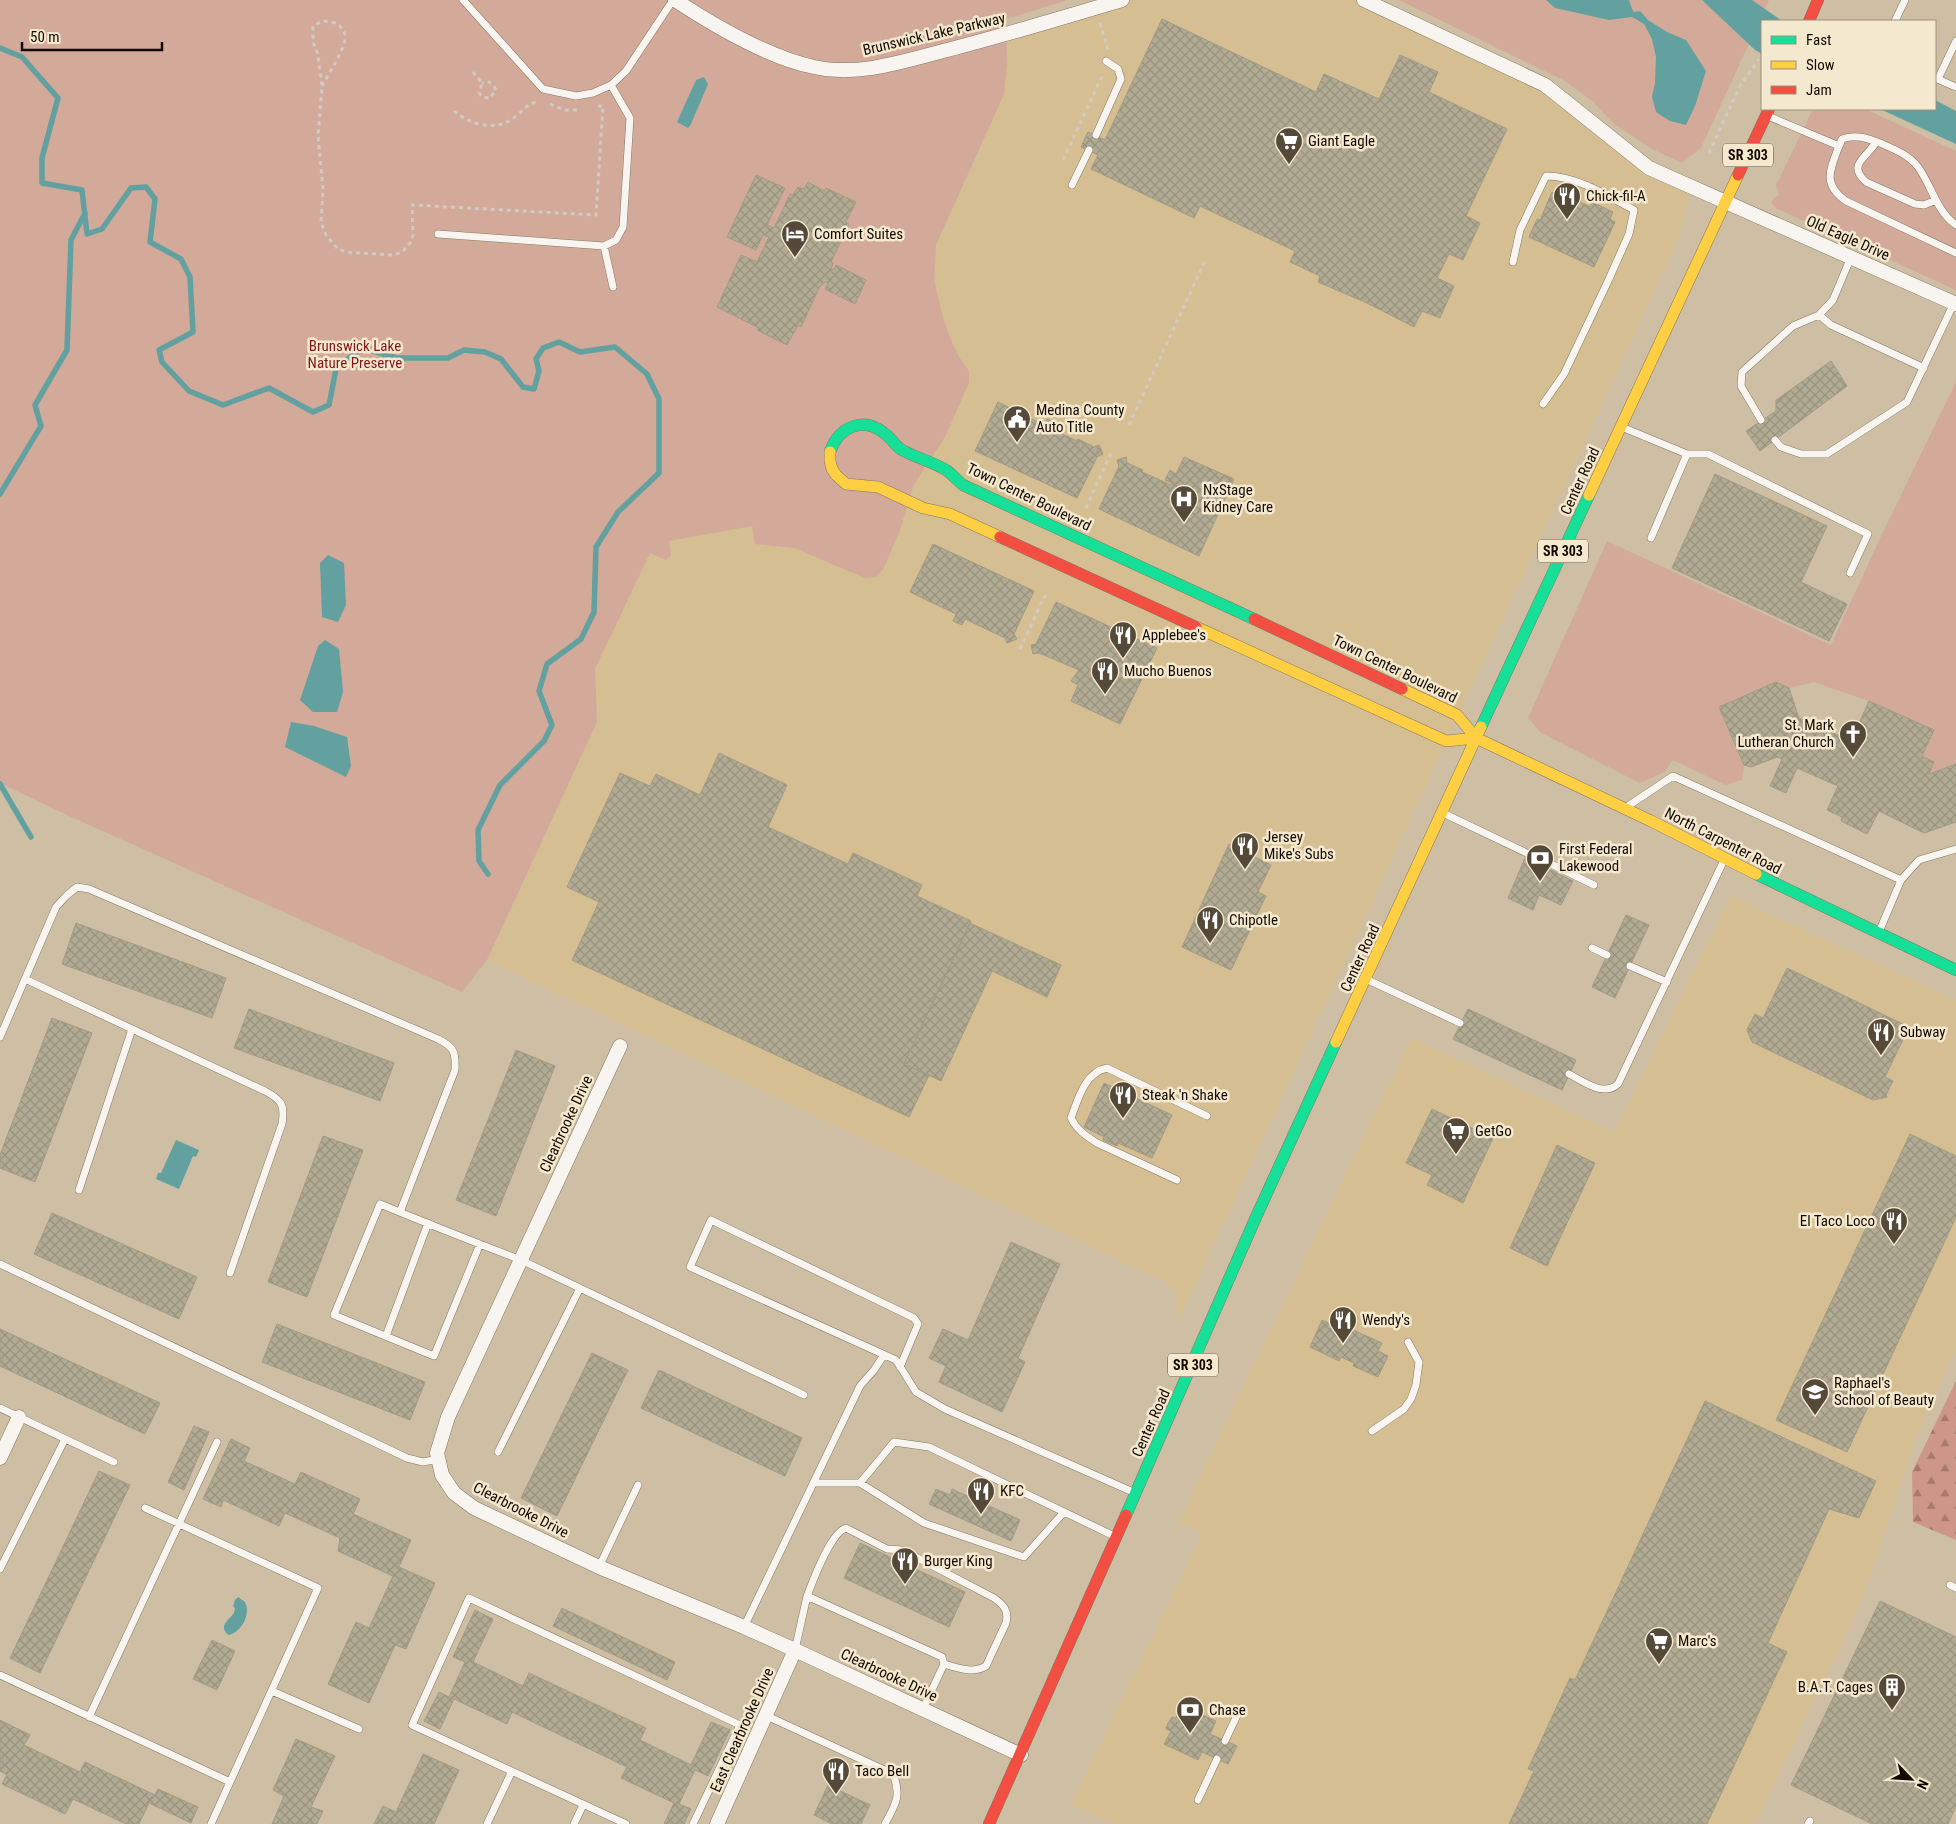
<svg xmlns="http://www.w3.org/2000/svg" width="1956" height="1824" viewBox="0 0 1956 1824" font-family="'Roboto Condensed',sans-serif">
<defs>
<pattern id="forest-firs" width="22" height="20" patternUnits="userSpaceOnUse" patternTransform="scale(1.25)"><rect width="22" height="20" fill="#cd9687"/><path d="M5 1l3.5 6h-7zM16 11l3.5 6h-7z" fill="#a5796c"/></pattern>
<pattern id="building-cross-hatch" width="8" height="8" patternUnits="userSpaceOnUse" patternTransform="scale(1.25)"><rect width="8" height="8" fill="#b2ab94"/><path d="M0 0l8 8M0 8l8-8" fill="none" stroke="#98927e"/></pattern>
</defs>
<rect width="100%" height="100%" fill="#cebfa4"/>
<path fill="#d5be92" d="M1122 0H1364L1545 85 1619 145 1693 187 1675 246 1179 1319 1175 1295 1167 1283 487 960 597 722 595 669 650 552 671 556 668 541 752 526 755 544 794 548 826 560 883 570 900 530 914 484 969 371 959 357 950 338 943 318 934 280 936 245 983 143 1007 64 1006 35Z
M1731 896 1956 1000V1349L1918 1432 1864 1595 1755 1824H1112L1071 1804 1202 1534 1178 1522 1411 1038 1614 1132Z"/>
<path fill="#d3a99a" d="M0 0H1068L1000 21 1006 35 1007 64 1004 94 936 245 934 280 943 318 950 338 959 357 969 371V383L945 437 914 484 900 530 883 570 875 577 865 578 794 548 755 544 752 526 669 541 671 556 666 560 650 553 595 669 597 722 487 960 462 992 69 816 0 783Z
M1399 0H1769L1701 148 1682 163 1652 149 1614 124 1592 101 1565 81Z
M1813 109H1865L1956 151V290L1775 208 1771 202 1779 194 1776 185Z
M1956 382V764L1929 774 1934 762 1922 756 1934 730 1869 701 1814 682 1789 688 1776 682 1719 707 1744 765 1742 780 1725 785 1673 760 1664 772 1640 783 1541 733 1528 718 1607 541 1831 645 1882 534Z"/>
<path fill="url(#forest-firs)" d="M1956 1381V1540L1913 1522 1912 1472Z"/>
<path fill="#62a19f" d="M1546 0H1629L1632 9 1634 12 1640 11 1648 20 1667 32 1686 40 1706 71 1695 106 1686 125 1670 121 1656 112 1652 97 1655 83 1656 57 1652 39 1644 24 1632 17 1609 20 1555 8Z
M1702 0H1752L1782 21H1762V54L1755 50Z
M704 77 708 84 691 124 688 128 677 122 696 80Z
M1935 100 1956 111V144L1880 109H1935Z
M328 555 344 563 346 605 338 622 322 617 320 563Z
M325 640 339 649 343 692 337 712H313L300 700 318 646Z
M291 722 314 726 347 737 351 766 346 777 285 747Z
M176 1140 199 1150 196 1157 193 1156 179 1189 156 1179 158 1173H161Z
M238 1597 245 1602C251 1615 242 1631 229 1635 217 1627 229 1620 234 1613L235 1608 233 1606 235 1600Z"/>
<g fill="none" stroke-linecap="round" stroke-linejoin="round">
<path stroke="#62a19f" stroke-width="5.5" d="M0 48 22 57 58 98 42 158V183L82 190 87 234 102 229 131 188 146 187 155 199 150 242 181 259 190 277 193 332 159 350 162 362 189 391 223 405 269 388 313 412 329 405 336 369 356 352 367 349 396 358H448L464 350 485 352 501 359 523 387 534 389 539 371 536 359 543 348 559 342 580 352 615 347 647 374 659 399V473L618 512 596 547 594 612 581 639 547 664 539 691 552 725 544 741 500 785 478 830 479 861 488 874
M0 494 41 426 35 405 67 350 71 240 85 213
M0 784 31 837"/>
</g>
<path fill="url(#building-cross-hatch)" stroke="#a29b85" d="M1162 19 1316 92 1324 74 1379 99 1400 55 1438 72 1429 92 1507 129 1466 216 1480 223 1463 260 1449 254 1437 278 1454 286 1440 318 1422 311 1414 327 1367 303 1318 282 1320 276 1290 262 1295 251 1200 206 1194 218 1091 169 1098 155 1081 147 1088 132 1105 140Z
M756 175 785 188 767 225 774 228 790 194 793 195 798 187 804 189 808 182 824 191 826 188 856 202 846 222 849 224 831 262 833 263 831 269 834 270 836 265 866 280 855 304 825 289 828 283 825 282 819 288 801 327 798 325 787 345 757 330 759 328 717 307 741 255 757 262 769 237 763 235 756 250 727 237Z
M1558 191 1590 207 1592 202 1613 212 1610 219 1615 222 1594 267 1529 237 1537 219 1540 220 1552 192 1557 194Z
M1831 361 1847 386 1760 451 1746 431 1776 411V400Z
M998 402 1044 425 1047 419 1057 423 1054 430 1077 441 1078 439 1094 447 1099 445 1103 454 1097 457 1077 498 975 451Z
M1126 457 1127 463 1143 470 1142 472 1171 485 1172 483 1165 480 1170 470 1176 474 1184 457 1234 479 1199 556 1099 509 1119 466 1117 460Z
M1715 474 1827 526 1801 582 1847 604 1829 641 1672 568Z
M933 544 1034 591 1014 634 1017 639 1007 643 1005 638 965 619 962 625 953 621 956 614 910 592Z
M1056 602 1157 648 1120 724 1071 701 1078 685 1071 681 1079 670 1039 653 1033 654 1031 645 1036 644Z
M1776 682 1789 688 1799 718 1851 741 1869 701 1934 730 1922 756 1934 762 1929 774 1956 764V822L1924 833 1879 811 1867 834 1841 821 1842 817 1827 810 1838 786 1797 768 1786 793 1770 786 1782 759 1777 757 1751 767 1744 765 1719 707Z
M719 753 787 785 768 827 848 864 853 853 922 885 917 896 971 921 904 1064 929 1075 909 1117 572 960 599 902 567 887 620 773 650 786 656 774 700 795Z
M1229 844 1271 865 1258 892 1266 896 1231 970 1182 947Z
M1540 851 1554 857 1549 869 1573 881 1561 905 1539 895 1533 910 1508 898 1525 858 1535 863Z
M1626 915 1649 925 1615 998 1592 987Z
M76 923 226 978 212 1018 62 964Z
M970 923 1061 965 1047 997 992 971 941 1081 904 1064Z
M1787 968 1909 1027 1885 1077 1893 1081 1886 1095 1887 1097 1873 1100 1752 1042 1747 1030 1755 1014 1763 1018Z
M249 1009 394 1063 380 1101 234 1048Z
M1468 1009 1576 1060 1562 1090 1453 1039Z
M52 1018 92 1033 35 1182 0 1168V1155Z
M516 1050 555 1066 496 1216 456 1200Z
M1104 1083 1172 1115 1152 1158 1118 1143 1117 1146 1103 1140 1104 1137 1084 1127Z
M1432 1109 1493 1138 1463 1203 1427 1185 1432 1175 1406 1163Z
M1910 1134 1956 1156V1217L1847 1452 1776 1420Z
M323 1136 363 1150 307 1297 268 1282Z
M1557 1145 1595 1163 1547 1266 1510 1248Z
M52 1213 197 1277 179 1319 34 1254Z
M1011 1242 1060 1264 1018 1358 1025 1362 1002 1412 939 1382 946 1366 929 1358 943 1329 968 1340Z
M1322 1320 1340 1328 1342 1325 1382 1343 1378 1351 1388 1356 1378 1377 1353 1366 1354 1363 1341 1357 1339 1361 1310 1347Z
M277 1324 425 1382 410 1420 262 1362Z
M0 1329 160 1403 145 1434 0 1366Z
M592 1353 628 1370 557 1516 521 1498Z
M659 1370 802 1438 785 1476 641 1408Z
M1705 1401 1876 1481 1859 1518 1829 1509 1768 1643 1787 1652 1707 1824H1509L1534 1771 1528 1769 1570 1678 1575 1680Z
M194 1426 209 1432 184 1490 168 1482Z
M231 1439 250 1448 244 1461 295 1484 301 1472 360 1499 353 1514 411 1540 399 1567 435 1583 406 1649 395 1645 369 1703 328 1684 356 1622 369 1628 393 1576 338 1551 340 1538 285 1513 279 1526 223 1500 221 1507 203 1499Z
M99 1471 130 1485 40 1673 10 1658Z
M936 1489 950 1495 952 1489 1020 1520 1011 1541 929 1504Z
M860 1543 965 1592 949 1627 844 1578Z
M1880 1601 1956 1637V1806L1948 1824H1872L1791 1785Z
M562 1608 675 1662 667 1680 553 1626Z
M475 1610 493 1619 473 1662 523 1686 529 1673 646 1728 640 1740 691 1765 711 1722 730 1730 708 1776 695 1770 679 1804 691 1809 684 1824H664L674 1803 621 1778 627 1767 512 1712 507 1724 454 1699 440 1729 424 1721 439 1692 449 1697 465 1662 453 1657Z
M212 1640 235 1651 217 1690 193 1679Z
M1182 1706 1216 1721 1210 1734 1237 1746 1228 1764 1202 1752 1198 1760 1164 1744 1171 1731 1166 1729 1168 1723 1172 1717 1176 1718Z
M0 1720 30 1735 24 1745 80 1772 85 1762 155 1795 158 1789 198 1807 191 1823 149 1803 139 1824H126L73 1799 65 1814 2 1784 7 1775 0 1771Z
M296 1739 335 1756 311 1807 323 1811 317 1824H272L284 1796 273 1790Z
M423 1754 459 1770 434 1824H374L383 1806 396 1812Z
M828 1785 870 1805 861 1824H832L814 1815Z"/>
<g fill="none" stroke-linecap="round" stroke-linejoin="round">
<g stroke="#837863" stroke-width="8">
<path id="lane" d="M463 0 543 89 576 96 593 93 611 85 626 71 673 0
M1895 21 1905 0
M1935 78 1956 87
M1938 79 1956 41
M1768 116 1839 146 1842 139C1855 134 1867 138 1880 143 1894 149 1909 155 1918 167 1932 186 1936 211 1956 225
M1096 135 1121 79 1118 69 1106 61
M1876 142C1868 157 1846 164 1866 182L1915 204 1924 205 1936 200
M1839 146C1830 170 1822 184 1846 201L1956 253
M1072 185 1089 150
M438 234 604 246 616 240 623 227 630 118 611 85
M604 246 613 287
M1513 262 1520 230 1546 176C1577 176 1608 196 1634 210L1629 234 1609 279 1564 374 1543 404
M1819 315 1831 325 1924 368
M1761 420 1741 386 1742 372 1793 326 1819 315 1833 300 1851 257
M1624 428 1687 454 1651 538
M1775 440 1781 447 1801 454H1827L1907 402 1954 303
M1687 454H1708L1868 534 1850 573
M1628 806 1673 776 1901 880
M1445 814 1537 858
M1551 864 1594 885
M1879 932 1901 880 1919 860 1956 849
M1592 948 1607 955
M1630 966 1667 982
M25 979 265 1091C282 1100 285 1105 282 1124L230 1273
M1368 980 1460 1023
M0 1037 56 907 66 896 77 887 89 889 438 1039C454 1047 456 1052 455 1070L400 1212
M1569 1074C1584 1082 1604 1097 1618 1084L1724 860
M1177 1180 1097 1143C1086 1136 1077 1130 1071 1118 1078 1099 1085 1072 1107 1068L1207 1116
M79 1190 132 1029
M480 1244 434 1356 334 1315 380 1204C426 1223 474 1242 521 1260L804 1395
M0 1264 407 1458 423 1462 439 1459
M386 1336 428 1223
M900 1367 918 1324 914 1318 711 1220 690 1267 896 1360 916 1392 945 1409 1133 1492
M0 1408 114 1462
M1372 1431 1404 1409 1411 1399 1416 1385 1419 1362 1408 1342
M498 1452 580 1288
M813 1483H860L924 1523 1024 1557 1064 1512
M860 1483 894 1442 929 1447 1114 1536
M145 1508 318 1588 211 1824
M599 1567 638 1485
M0 1569 65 1439
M1950 1585 1956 1588
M807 1596C813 1581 830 1533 846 1528L887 1549 902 1550 908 1553 994 1598C1004 1605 1009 1611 1006 1623L986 1666C973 1674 958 1668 944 1664
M744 1627 860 1386 874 1370 884 1355
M795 1650 807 1596 942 1657 944 1664 923 1709
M0 1675 230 1782
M272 1691 359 1729
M767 1716 893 1774C902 1796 895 1805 885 1824
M89 1717 217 1442
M1225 1741 1240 1709
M1198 1800 1217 1759
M487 1824 512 1771
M574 1824 583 1805
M626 1824 412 1725 469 1598 740 1725 693 1824
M1808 1824 1810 1821"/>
</g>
<g stroke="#837863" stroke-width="15">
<path id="street" d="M675 0C713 25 770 58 814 67 858 77 905 61 947 50 1006 35 1064 17 1122 0
M1364 0 1545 85 1649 168 1956 304
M620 1046 448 1417 437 1453 442 1475 454 1493 474 1508 599 1567 744 1627 795 1650 1021 1755
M0 1458 19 1417
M717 1824 795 1650"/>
</g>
<g stroke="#837863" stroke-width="12">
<path id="fast" d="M830 452C838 427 863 416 884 433 892 438 895 447 904 451 917 458 933 462 946 470 952 474 957 480 963 485L1254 619
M1481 727 1589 495
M1756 874 1956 970
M1126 1515 1256 1217 1336 1042"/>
</g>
<g stroke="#837863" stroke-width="12">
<path id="slow" d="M830 452V461L832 469 836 475 846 484 878 487 923 508 950 514 1000 537
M1589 495 1738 175
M1196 627 1446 741 1476 738
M1402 689 1457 715 1476 738 1651 821 1756 874
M1336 1042 1481 727"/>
</g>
<g stroke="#837863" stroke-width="12">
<path id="jam" d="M1809 21 1818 0
M1738 175 1769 109
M1000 537 1196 627
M1254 619 1402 689
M989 1824 1126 1515"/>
</g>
<path stroke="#d1cbc3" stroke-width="3" stroke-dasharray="4 4" stroke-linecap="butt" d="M1100 23 1108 50
M473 72 482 83 479 93 482 97 490 98 496 90 494 86 489 82 482 83
M322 86C328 75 347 46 345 35 344 28 337 23 331 22 324 20 318 22 313 27V42L318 55 322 86 318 137 323 189 321 222 326 235 338 249 346 252 393 255 402 252 410 243 413 235 412 205 596 215 603 106H598
M550 104 564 110H578
M454 111C471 126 498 132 516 116 524 110 529 102 539 102
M1709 153 1740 86 1759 59
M1063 160 1102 76
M1129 425 1205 261
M1086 508 1112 451
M1020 649 1047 591"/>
<use href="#lane" stroke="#f8f5f1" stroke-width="7"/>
<use href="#street" stroke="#f8f5f1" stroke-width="14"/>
<use href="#fast" stroke="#16e098" stroke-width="11"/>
<use href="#slow" stroke="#ffcf43" stroke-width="11"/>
<use href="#jam" stroke="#f24e42" stroke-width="11"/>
</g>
<defs>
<g id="supermarket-pin" transform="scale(1.4375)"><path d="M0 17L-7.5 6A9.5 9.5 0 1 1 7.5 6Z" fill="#554a39" stroke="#f4e8cf"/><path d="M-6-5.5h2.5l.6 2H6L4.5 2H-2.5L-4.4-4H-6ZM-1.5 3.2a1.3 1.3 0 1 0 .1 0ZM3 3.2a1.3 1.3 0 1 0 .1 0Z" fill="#fff"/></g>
<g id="restaurant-pin" transform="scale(1.4375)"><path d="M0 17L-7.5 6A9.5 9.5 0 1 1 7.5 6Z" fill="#554a39" stroke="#f4e8cf"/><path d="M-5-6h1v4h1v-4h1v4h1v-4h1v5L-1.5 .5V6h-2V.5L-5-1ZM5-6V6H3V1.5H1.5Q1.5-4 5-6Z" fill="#fff"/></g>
<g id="hotel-pin" transform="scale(1.4375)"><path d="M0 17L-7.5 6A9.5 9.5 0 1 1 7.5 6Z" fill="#554a39" stroke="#f4e8cf"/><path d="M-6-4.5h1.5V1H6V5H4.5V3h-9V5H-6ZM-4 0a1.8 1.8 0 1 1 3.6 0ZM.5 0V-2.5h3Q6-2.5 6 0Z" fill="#fff"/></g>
<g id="civic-pin" transform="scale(1.4375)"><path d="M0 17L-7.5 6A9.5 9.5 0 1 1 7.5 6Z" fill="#554a39" stroke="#f4e8cf"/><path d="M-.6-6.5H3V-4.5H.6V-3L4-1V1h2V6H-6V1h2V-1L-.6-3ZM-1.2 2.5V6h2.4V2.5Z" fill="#fff"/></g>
<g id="hospital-pin" transform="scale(1.4375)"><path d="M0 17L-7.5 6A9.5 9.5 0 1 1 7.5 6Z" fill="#554a39" stroke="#f4e8cf"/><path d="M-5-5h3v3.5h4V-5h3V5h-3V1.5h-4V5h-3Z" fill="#fff"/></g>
<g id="church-pin" transform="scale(1.4375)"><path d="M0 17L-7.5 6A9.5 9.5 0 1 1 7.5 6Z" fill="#554a39" stroke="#f4e8cf"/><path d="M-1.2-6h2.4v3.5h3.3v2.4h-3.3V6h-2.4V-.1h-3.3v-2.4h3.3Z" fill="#fff"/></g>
<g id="bank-pin" transform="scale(1.4375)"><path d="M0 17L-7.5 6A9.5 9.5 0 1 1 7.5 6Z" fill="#554a39" stroke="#f4e8cf"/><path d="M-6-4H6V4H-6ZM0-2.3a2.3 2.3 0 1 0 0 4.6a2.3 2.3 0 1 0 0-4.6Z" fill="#fff"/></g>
<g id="school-pin" transform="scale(1.4375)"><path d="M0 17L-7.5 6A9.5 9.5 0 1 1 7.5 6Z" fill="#554a39" stroke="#f4e8cf"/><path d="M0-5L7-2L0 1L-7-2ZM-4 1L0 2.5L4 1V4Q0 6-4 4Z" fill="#fff"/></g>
<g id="building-pin" transform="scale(1.4375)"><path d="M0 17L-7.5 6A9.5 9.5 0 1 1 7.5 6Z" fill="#554a39" stroke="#f4e8cf"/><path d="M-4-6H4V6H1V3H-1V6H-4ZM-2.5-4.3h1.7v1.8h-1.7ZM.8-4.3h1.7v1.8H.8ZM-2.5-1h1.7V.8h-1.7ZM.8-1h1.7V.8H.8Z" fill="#fff"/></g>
</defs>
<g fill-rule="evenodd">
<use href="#supermarket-pin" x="1289" y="141"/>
<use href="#restaurant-pin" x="1567" y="196"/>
<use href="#hotel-pin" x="795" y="234"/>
<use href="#civic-pin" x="1017" y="419"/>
<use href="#hospital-pin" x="1184" y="499"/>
<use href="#restaurant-pin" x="1123" y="635"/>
<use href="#restaurant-pin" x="1105" y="671"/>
<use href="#church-pin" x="1853" y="734"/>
<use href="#restaurant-pin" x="1245" y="846"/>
<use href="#bank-pin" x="1540" y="858"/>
<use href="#restaurant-pin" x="1210" y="920"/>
<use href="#restaurant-pin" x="1881" y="1032"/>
<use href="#restaurant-pin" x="1123" y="1095"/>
<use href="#supermarket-pin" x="1456" y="1131"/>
<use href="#restaurant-pin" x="1894" y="1221"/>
<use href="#restaurant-pin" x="1343" y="1320"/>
<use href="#school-pin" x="1815" y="1392"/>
<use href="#restaurant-pin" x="981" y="1491"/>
<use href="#restaurant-pin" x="905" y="1561"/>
<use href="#supermarket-pin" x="1659" y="1641"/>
<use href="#building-pin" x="1892" y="1687"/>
<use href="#bank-pin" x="1190" y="1710"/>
<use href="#restaurant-pin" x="836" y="1771"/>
</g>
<g text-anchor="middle" stroke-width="5" stroke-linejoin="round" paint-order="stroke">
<g fill="#f4e8cf" stroke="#574d3e" stroke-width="1">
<rect x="1723" y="143.5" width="50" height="23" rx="4"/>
<rect x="1538" y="539.5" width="50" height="23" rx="4"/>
<rect x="1168" y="1353.5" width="50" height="23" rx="4"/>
</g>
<g font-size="14" font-weight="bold" fill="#140b00">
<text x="1748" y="160">SR 303</text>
<text x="1563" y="556">SR 303</text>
<text x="1193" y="1370">SR 303</text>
</g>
<g font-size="15" fill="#140b00" stroke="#f4e8cf">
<text transform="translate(934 34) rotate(-13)" y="5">Brunswick Lake Parkway</text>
<text transform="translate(1848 238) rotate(24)" y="5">Old Eagle Drive</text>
<text transform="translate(1580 481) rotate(-65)" y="5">Center Road</text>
<text transform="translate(1029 497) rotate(26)" y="5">Town Center Boulevard</text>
<text transform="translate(1395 669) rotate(26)" y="5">Town Center Boulevard</text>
<text transform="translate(1723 841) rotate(27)" y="5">North Carpenter Road</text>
<text transform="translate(1360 958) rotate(-65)" y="5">Center Road</text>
<text transform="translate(566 1124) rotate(-65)" y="5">Clearbrooke Drive</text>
<text transform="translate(1151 1423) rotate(-66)" y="5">Center Road</text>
<text transform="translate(521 1510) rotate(27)" y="5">Clearbrooke Drive</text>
<text transform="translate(889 1675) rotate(25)" y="5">Clearbrooke Drive</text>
<text transform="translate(742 1730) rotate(-66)" y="5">East Clearbrooke Drive</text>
</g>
<g font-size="15" fill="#140b00" stroke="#f4e8cf" text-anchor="start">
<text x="1308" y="146">Giant Eagle</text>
<text x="1586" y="201">Chick-fil-A</text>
<text x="814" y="239">Comfort Suites</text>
<text x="1036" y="415">Medina County<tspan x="1036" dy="17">Auto Title</tspan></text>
<text x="1203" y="495">NxStage<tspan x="1203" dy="17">Kidney Care</tspan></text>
<text x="1142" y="640">Applebee's</text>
<text x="1124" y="676">Mucho Buenos</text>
<text x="1834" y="730" text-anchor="end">St. Mark<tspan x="1834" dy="17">Lutheran Church</tspan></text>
<text x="1264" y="842">Jersey<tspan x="1264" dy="17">Mike's Subs</tspan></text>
<text x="1559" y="854">First Federal<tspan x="1559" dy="17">Lakewood</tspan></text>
<text x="1229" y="925">Chipotle</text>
<text x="1900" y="1037">Subway</text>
<text x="1142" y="1100">Steak 'n Shake</text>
<text x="1475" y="1136">GetGo</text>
<text x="1875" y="1226" text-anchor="end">El Taco Loco</text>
<text x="1362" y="1325">Wendy's</text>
<text x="1834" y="1388">Raphael's<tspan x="1834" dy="17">School of Beauty</tspan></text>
<text x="1000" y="1496">KFC</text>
<text x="924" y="1566">Burger King</text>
<text x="1678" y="1646">Marc's</text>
<text x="1873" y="1692" text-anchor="end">B.A.T. Cages</text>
<text x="1209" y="1715">Chase</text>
<text x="855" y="1776">Taco Bell</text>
</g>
<g font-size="15" fill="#81161c" stroke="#f4e8cf">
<text x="355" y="351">Brunswick Lake<tspan x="355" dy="17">Nature Preserve</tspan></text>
</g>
</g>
<rect x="1761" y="20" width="175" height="90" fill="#f4e8cf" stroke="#9a907c"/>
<rect x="1771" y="36" width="25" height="8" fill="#16e098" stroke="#9a907c"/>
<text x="1806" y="45" font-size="15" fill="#140b00">Fast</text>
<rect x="1771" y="61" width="25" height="8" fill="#ffcf43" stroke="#9a907c"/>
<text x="1806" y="70" font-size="15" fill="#140b00">Slow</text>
<rect x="1771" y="86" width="25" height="8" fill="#f24e42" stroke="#9a907c"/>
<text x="1806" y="95" font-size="15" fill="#140b00">Jam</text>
<g transform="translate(1911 1779) rotate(115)" stroke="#f4e8cf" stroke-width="4" paint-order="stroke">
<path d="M0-4L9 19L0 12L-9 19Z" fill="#140b00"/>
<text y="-8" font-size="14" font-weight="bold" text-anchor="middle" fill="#140b00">N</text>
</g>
<path d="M22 42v8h140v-8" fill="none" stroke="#140b00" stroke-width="2.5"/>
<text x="30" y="42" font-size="15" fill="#140b00" stroke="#f4e8cf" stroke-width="4" paint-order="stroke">50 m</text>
</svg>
